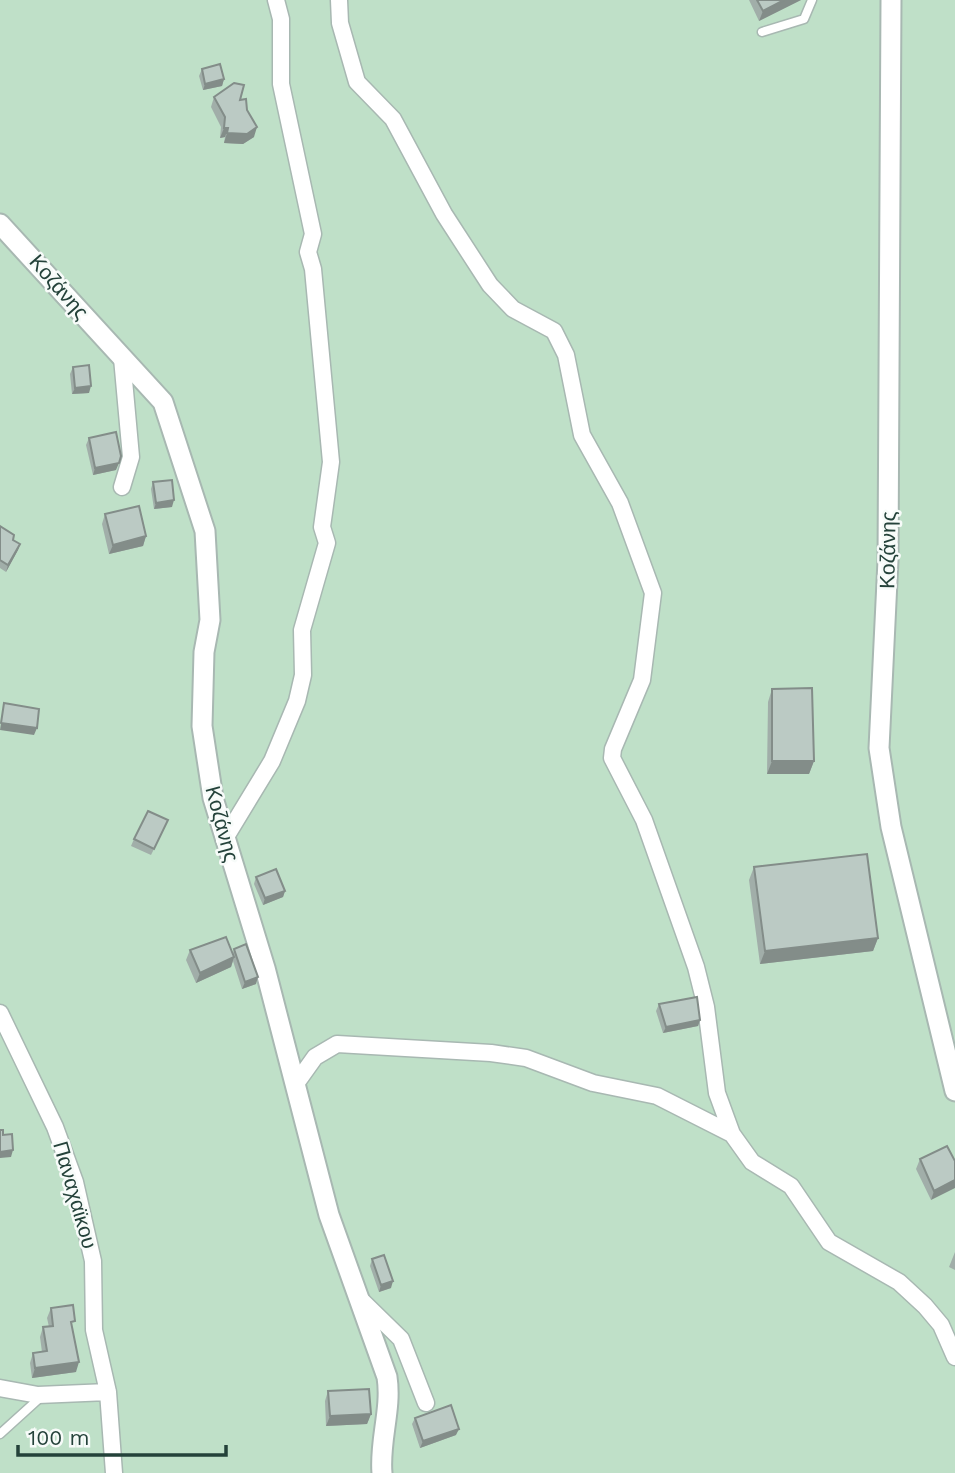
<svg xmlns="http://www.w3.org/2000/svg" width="955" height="1473" viewBox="0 0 955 1473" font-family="'Work Sans',sans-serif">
<rect width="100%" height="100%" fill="#e6efeb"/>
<path fill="#bfe0c8" d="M0 0H955V1473H0Z"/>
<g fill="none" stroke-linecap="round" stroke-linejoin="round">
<g stroke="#a8b8b2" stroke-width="11">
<path id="service" d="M762 32 804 19 812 0
M0 1434 43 1395"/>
</g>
<g stroke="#a8b8b2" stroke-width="19">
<path id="minor" d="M339 0 340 23 357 82 393 119 444 214 490 285 513 309 554 331 566 355 582 435 620 503 653 593 642 680 613 749 612 758 644 820 696 967 706 1007 717 1093 732 1134 752 1162 791 1186 829 1242 899 1282 925 1306 941 1325 955 1357
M122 487 131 457 122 358
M224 840 272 761 297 701 303 675 302 630 327 543 322 527 331 462 313 269 308 252 313 234 281 84V19L276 0
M0 1013 55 1127 75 1182 93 1261 94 1330 108 1392 114 1473
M295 1085 315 1057 337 1044 491 1053 526 1058 593 1083 657 1096 732 1134
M359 1298 401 1339 426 1403
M0 1388 38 1395 108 1392"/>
</g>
<g stroke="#a8b8b2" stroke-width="23">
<path id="tertiary" d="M891 0 888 560 879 748 891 827 955 1091
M0 224 163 402 205 531 210 620 204 652 202 726 213 798 265 968 329 1215 387 1377C392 1409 379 1441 382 1473"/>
</g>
<use href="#service" stroke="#fff" stroke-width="8"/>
<use href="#minor" stroke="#fff" stroke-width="16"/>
<use href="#tertiary" stroke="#fff" stroke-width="19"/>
</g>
<path fill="#a1aea9" d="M749 0H801L759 21Z
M202 69 224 79 222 86 203 90 199 76Z
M214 97 240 100 247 110 254 137 243 144 224 143 225 137 220 138 221 127 211 107Z
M73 367 89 393 72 394 70 374Z
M89 438 116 470 93 475 86 445Z
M153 482 172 507 154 509 151 489Z
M105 514 146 536 143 546 109 554 102 524Z
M0 526 13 540 20 544 18 550 6 572 0 568Z
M772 689 814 761 809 774H767L768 702Z
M165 827 151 855 131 846 134 839Z
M754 867 878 938 873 951 760 964 749 880Z
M256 877 285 891 283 897 263 905 254 884Z
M234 949 256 984 242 989 233 961 231 967 196 983 186 960 190 950 233 953Z
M659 1004 700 1020 698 1026 663 1033 656 1011Z
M920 1159 955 1161 931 1200 916 1169Z
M955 1252V1270L949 1267Z
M372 1259 391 1288 379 1292 370 1266Z
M51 1308 72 1329 76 1372 32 1378 30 1363 33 1353 42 1352 40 1337 43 1327H49L47 1318Z
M328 1391 371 1414 367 1424 326 1426 325 1401Z
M415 1418 456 1435 420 1448 412 1424Z"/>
<path fill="#838d89" d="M784 0H801L759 21 763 11Z
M224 79 222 86 203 90 205 84Z
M257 127 254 137 243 144 224 143 227 133Z
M224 128H228L225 137 220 138Z
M91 386 89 393 72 394 75 388Z
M119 463 116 470 93 475 95 468Z
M174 500 172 507 154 509 156 503Z
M146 536 143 546 109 554 113 545Z
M20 544 18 550 6 572 8 565Z
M1 723 37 728 34 735 0 730Z
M772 761H814L809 774H767Z
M285 891 283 897 263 905 265 898Z
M878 938 873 951 760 964 765 951Z
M234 957 231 967 196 983 200 973Z
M258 977 256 984 242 989 245 982Z
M700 1020 698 1026 663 1033 666 1027Z
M13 1150 11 1157 0 1158V1152Z
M955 1180V1188L931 1200 934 1191Z
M393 1281 391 1288 379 1292 381 1285Z
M79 1362 76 1372 32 1378 35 1368Z
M371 1414 367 1424 326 1426 330 1416Z
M459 1429 456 1435 420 1448 423 1441Z"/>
<path fill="#bbcac4" stroke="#838d89" stroke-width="2" d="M757 0H784L763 11Z
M220 64 224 79 205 84 202 69Z
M234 83 244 85 240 100 246 99 247 110 257 127 247 134 227 133 228 128H224L225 117 214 97Z
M89 365 91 386 75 388 73 367Z
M116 432 121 456 119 463 95 468 89 438Z
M172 480 174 500 156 503 153 482Z
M139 506 146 536 113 545 105 514Z
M0 526 14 535 13 540 20 544 8 565 0 560Z
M812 688 814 761H772V689Z
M4 703 39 709 37 728 1 723Z
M148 811 168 820 154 849 134 839Z
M867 854 878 938 765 951 754 867Z
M276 869 285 891 265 898 256 877Z
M226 937 234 957 200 973 190 950Z
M246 944 258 977 245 982 234 949Z
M697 997 700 1020 666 1027 659 1004Z
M0 1130H3V1135L12 1134 13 1150 0 1152Z
M947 1146 955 1161V1180L934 1191 920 1159Z
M384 1255 393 1281 381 1285 372 1259Z
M73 1305 75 1321 71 1322 79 1362 35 1368 33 1353 47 1351 43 1327 53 1326 51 1308Z
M369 1389 371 1414 330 1416 328 1391Z
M451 1405 459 1429 423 1441 415 1418Z"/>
<g text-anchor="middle" stroke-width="5" stroke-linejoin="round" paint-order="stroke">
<g font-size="21" fill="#24423a" stroke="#f7fbf9">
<text transform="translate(59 287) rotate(49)" y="7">Κοζάνης</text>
<text transform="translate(888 550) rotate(-89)" y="7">Κοζάνης</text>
<text transform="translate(222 824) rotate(75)" y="7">Κοζάνης</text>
<text transform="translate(75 1195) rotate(74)" y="7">Παναχαϊκου</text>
</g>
</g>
<path d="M18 1445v10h208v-10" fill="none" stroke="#24423a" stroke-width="3.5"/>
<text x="28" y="1445" font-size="21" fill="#24423a" stroke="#f7fbf9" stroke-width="5" paint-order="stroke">100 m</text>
</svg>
